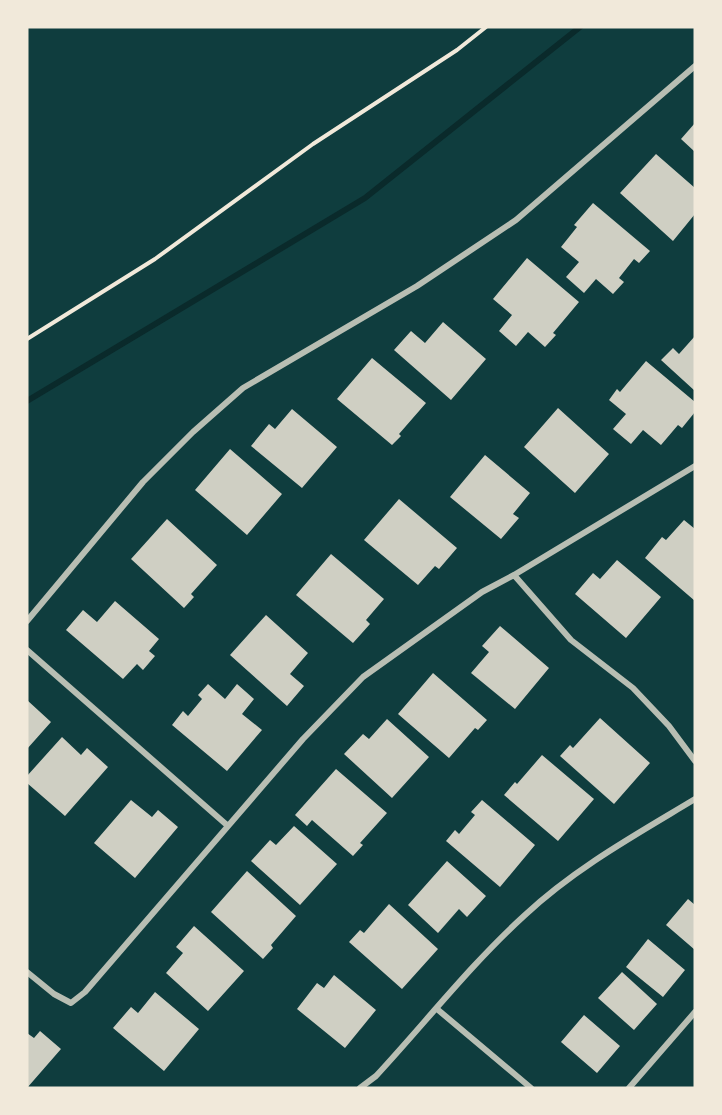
<svg xmlns="http://www.w3.org/2000/svg" width="722" height="1115" viewBox="0 0 722 1115" font-family="'Golos Text',sans-serif">
<rect width="100%" height="100%" fill="#0f3d3e"/>
<g fill="none" stroke-linecap="round" stroke-linejoin="round">
<path stroke="#0a2a2b" stroke-width="6" d="M27 401 365 198 580 27"/>
</g>
<path fill="#cfcfc3" d="M695 123V152L681 139Z
M656 154 695 188V214L673 241 620 193Z
M593 203 650 251 639 263 634 259 619 278 624 282 613 294 596 279 584 293 566 277 579 262 561 247 577 227 574 225Z
M527 258 579 302 553 333 556 335 545 347 528 332 516 346 499 331 512 315 493 299Z
M443 322 486 359 451 400 394 350 411 331 425 343Z
M695 336V391L661 360 673 348 679 354Z
M372 358 426 403 399 434 401 436 392 445 337 399Z
M646 361 695 402V412L682 428 678 425 661 445 643 430 631 444 613 429 626 414 609 400 617 389 620 392Z
M558 408 609 454 575 493 524 447Z
M292 409 337 447 302 488 251 446 269 424 275 429Z
M230 449 282 494 247 535 195 490Z
M485 455 530 493 513 514 519 518 501 539 450 497Z
M399 499 457 548 439 569 435 566 418 585 364 540Z
M167 519 217 565 191 594 194 597 184 608 131 559Z
M684 520 695 529V601L645 558 662 537 666 540Z
M331 554 384 599 366 620 370 624 353 643 296 595Z
M617 560 661 597 626 638 575 594 593 573 600 579Z
M115 601 159 639 149 651 155 656 143 670 137 664 123 679 66 630 83 610 97 622Z
M266 615 308 653 290 674 304 686 287 706 230 655Z
M500 626 549 668 515 709 471 673 489 652 482 646Z
M433 673 487 720 478 730 475 728 449 758 398 714Z
M208 684 225 699 237 684 254 699 242 714 262 730 227 771 172 725 183 711 188 716 202 699 198 695Z
M27 700 51 722 27 749Z
M600 718 650 763 614 804 560 756 570 745 573 748Z
M387 719 429 757 392 798 344 754 363 734 369 739Z
M62 737 81 755 87 748 108 767 65 816 27 783V776Z
M542 755 594 799 558 841 504 795 515 782 517 784Z
M336 769 387 813 360 843 363 845 353 856 312 820 307 826 295 815Z
M131 800 152 817 158 810 178 827 135 878 94 843Z
M482 800 535 845 500 887 446 841 455 830 459 834 475 815 471 812Z
M294 826 337 864 300 905 251 861 270 840 276 845Z
M447 861 486 896 467 917 459 909 438 933 408 905Z
M247 871 296 916 271 945 273 948 263 959 211 912Z
M688 899 695 905V950L666 925Z
M389 904 438 949 402 989 349 942 360 930 364 933Z
M194 926 244 971 208 1011 166 973 183 953 176 947Z
M648 939 685 970 663 997 626 967Z
M622 972 657 1004 634 1030 598 998Z
M334 975 376 1010 345 1048 297 1009 317 983 324 988Z
M155 992 199 1029 164 1071 113 1028 131 1007 138 1013Z
M584 1015 620 1046 597 1073 561 1042Z
M40 1031 61 1049 27 1088V1033L34 1038Z"/>
<g fill="none" stroke-linecap="round" stroke-linejoin="round">
<path stroke="#f1e9da" stroke-width="4" d="M27 339 155 259 313 144 457 50 486 27"/>
<path stroke="#b8beb3" stroke-width="6" d="M514 575 571 640 633 688 669 726 695 761
M27 621 143 482 193 432 243 388 417 286 516 220 695 66
M27 650 228 826
M27 972 54 994 71 1003 85 992 303 739 363 677 482 592 514 575 695 466
M437 1009 531 1088
M360 1088 376 1076C426 1022 471 964 525 915 575 868 637 834 695 799
M629 1088 695 1012"/>
</g>
<rect width="722" height="1115" fill="none" stroke="#f1e9da" stroke-width="57"/>
</svg>
